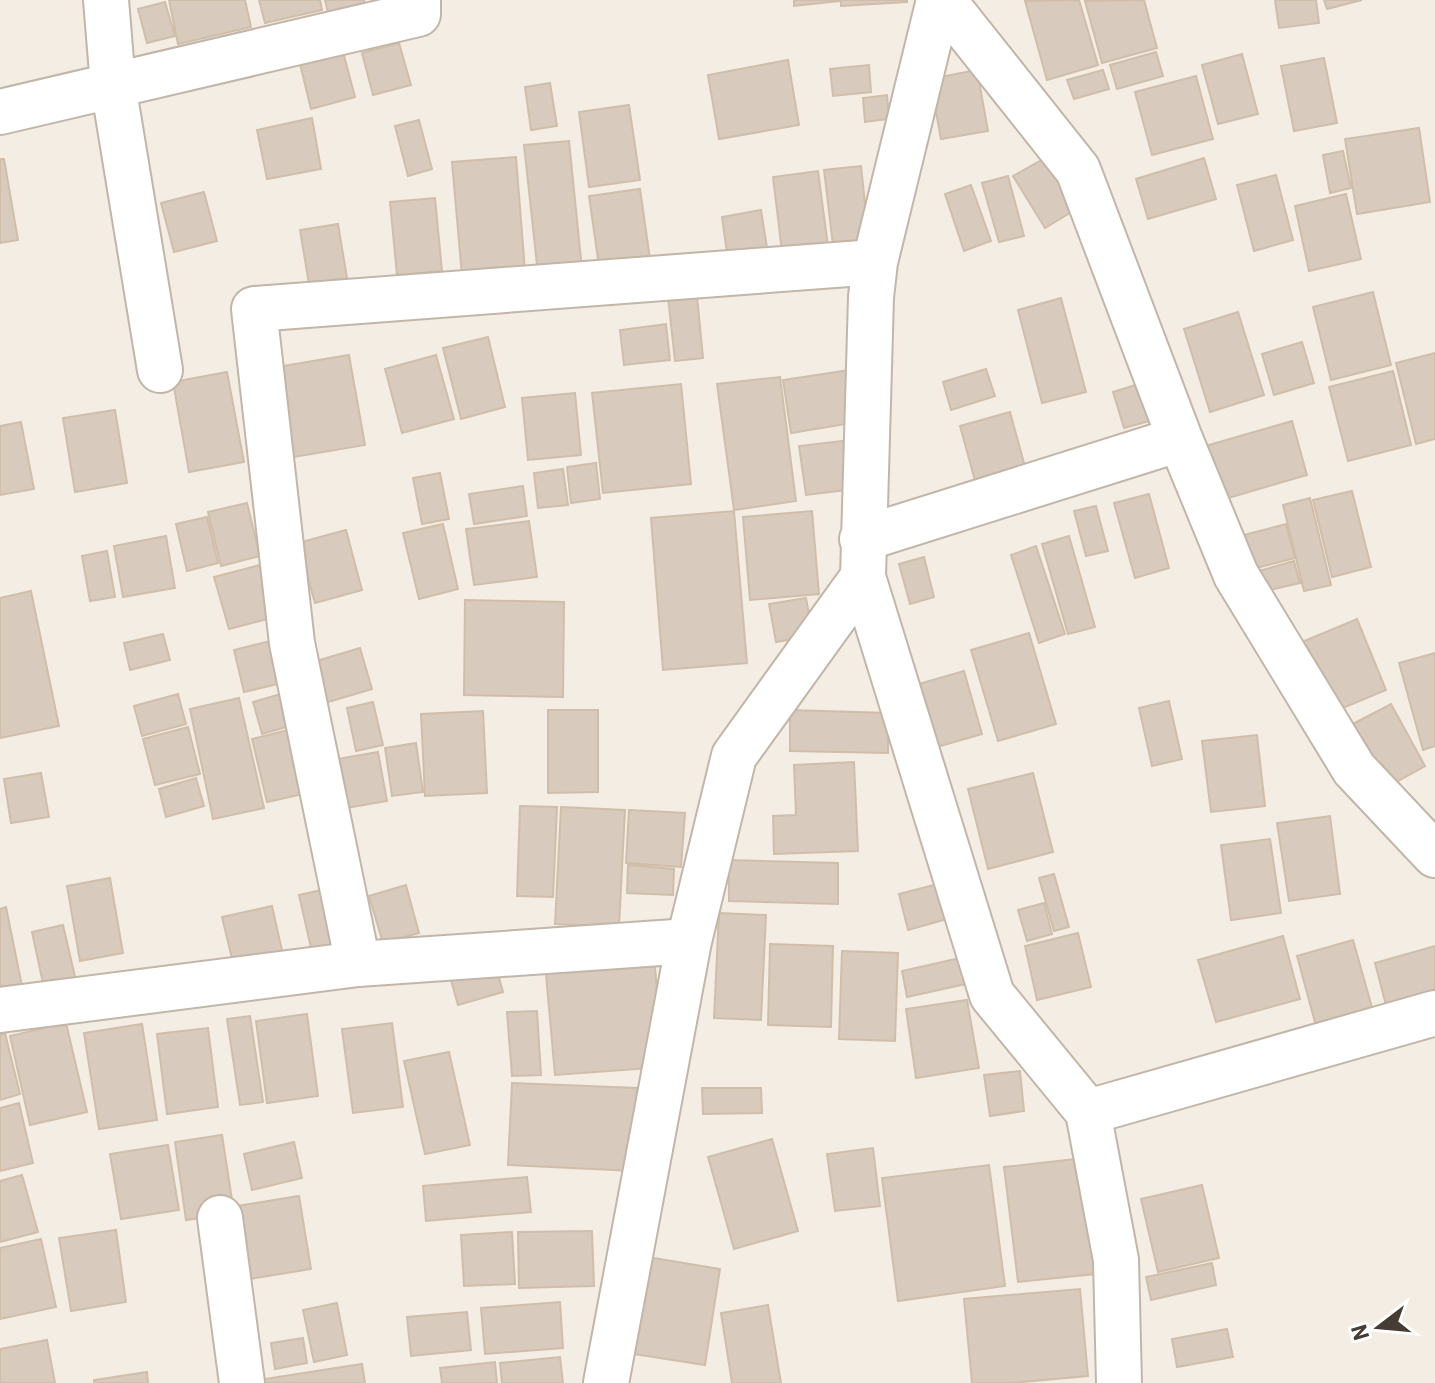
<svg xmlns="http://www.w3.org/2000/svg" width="1435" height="1383" viewBox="0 0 1435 1383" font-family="Barlow,sans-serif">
<rect width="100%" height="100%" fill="#f3ede4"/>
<path fill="#d8cabc" stroke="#d0beab" stroke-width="2" d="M169 0H245L251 27 178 44Z
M259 0H320L322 10 265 23Z
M325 0H364L366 8 329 16Z
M794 0H839V1L794 6Z
M841 0H907V2L841 6Z
M1079 0 1098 65 1047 80 1025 1Z
M1144 0 1157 48 1102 63 1085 1Z
M1275 0H1316L1319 23 1279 28Z
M1324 0H1362L1327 9Z
M165 2 175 36 147 43 138 9Z
M399 43 411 85 373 95 362 53Z
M342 48 355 97 311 109 299 60Z
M1156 52 1163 76 1117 89 1110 65Z
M1242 54 1258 114 1218 124 1202 65Z
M1324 58 1337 123 1294 131 1281 66Z
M788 60 799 125 719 139 708 75Z
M869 65 871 92 833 96 830 69Z
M977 70 988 131 941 139 930 79Z
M1103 70 1109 89 1074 99 1067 80Z
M1196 76 1213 139 1152 155 1135 92Z
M550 83 557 126 531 130 525 87Z
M887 95 889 119 865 122 863 98Z
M629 105 640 180 589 187 579 112Z
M312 118 321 169 267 179 257 130Z
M419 120 432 169 408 176 395 126Z
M1419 128 1430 202 1357 214 1345 139Z
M569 141 582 269 538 274 524 145Z
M1343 151 1351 188 1330 193 1323 155Z
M516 157 525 271 462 276 452 162Z
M1045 158 1075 210 1045 228 1013 176Z
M1204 158 1216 199 1148 219 1136 179Z
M0 159H4L18 240 0 243Z
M861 166 870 250 834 253 824 170Z
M818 171 829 254 783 260 773 177Z
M1276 175 1293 240 1254 251 1237 185Z
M1008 176 1024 236 999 242 982 183Z
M971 185 991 241 964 251 945 194Z
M640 189 650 259 599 266 589 196Z
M204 192 217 241 174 252 161 203Z
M1346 194 1361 259 1309 271 1295 206Z
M435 198 442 271 397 275 390 202Z
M761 210 768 254 728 260 722 217Z
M338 224 347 278 309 284 300 230Z
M696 285 703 358 675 361 667 288Z
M1373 292 1391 365 1331 380 1313 307Z
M1061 298 1086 392 1042 403 1018 310Z
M1238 312 1264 395 1210 412 1184 329Z
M666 324 670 360 624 365 620 330Z
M488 337 505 407 461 419 443 348Z
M1302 342 1314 383 1274 395 1262 354Z
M1435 353V439L1416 444 1396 363Z
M349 355 365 445 287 458 271 368Z
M436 355 454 419 402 433 385 369Z
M986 369 995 396 951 410 943 382Z
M850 370 858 422 791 433 783 380Z
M1393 371 1411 445 1348 461 1329 387Z
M227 372 244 462 189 472 173 382Z
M780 377 796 501 734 510 717 384Z
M1142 383 1153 420 1124 428 1113 392Z
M681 384 691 484 603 493 592 393Z
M575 393 581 455 528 460 522 398Z
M115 410 127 483 75 492 63 418Z
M1010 412 1027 474 977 488 960 426Z
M1292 421 1307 475 1218 501 1202 447Z
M21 422 34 489 0 495V426Z
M850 440 856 489 806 495 799 446Z
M596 463 600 499 571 503 567 467Z
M563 469 568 505 538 508 534 473Z
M440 473 449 519 422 524 413 478Z
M523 486 527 516 474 524 469 494Z
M1352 491 1371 567 1332 577 1313 500Z
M1149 494 1169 568 1135 578 1114 503Z
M1310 498 1331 585 1304 591 1283 505Z
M247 503 260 556 221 566 208 512Z
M1096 506 1108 551 1086 556 1074 511Z
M734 511 747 663 663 670 651 518Z
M812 511 819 594 750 600 743 517Z
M207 517 218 563 187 571 176 524Z
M529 521 537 577 474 585 466 529Z
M443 524 458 589 419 599 403 533Z
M1286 524 1295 558 1253 569 1244 535Z
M346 530 362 590 315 603 298 543Z
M166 536 175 588 123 597 114 546Z
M1069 536 1095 627 1068 634 1042 544Z
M1036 546 1065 634 1039 643 1011 555Z
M107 551 115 597 90 601 82 556Z
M924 557 934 597 910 604 899 564Z
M1294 561 1300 583 1265 591 1259 571Z
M260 565 275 617 229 629 214 577Z
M31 591 59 726 0 738V598Z
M806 598 813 636 776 642 769 604Z
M465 600 564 602 563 697 464 695Z
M1357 619 1386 690 1326 715 1297 644Z
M1029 633 1056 724 998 741 971 650Z
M163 634 170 660 130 670 124 643Z
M275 640 286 682 244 692 234 650Z
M360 648 372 689 325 703 313 662Z
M1435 653V746L1423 750 1399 663Z
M964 671 982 734 930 749 912 686Z
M284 693 293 725 262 734 253 702Z
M178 694 186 724 142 736 134 706Z
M239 698 264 808 213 819 190 709Z
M1169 701 1182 759 1152 766 1139 708Z
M373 702 383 745 356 751 347 708Z
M1391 704 1425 766 1382 790 1347 727Z
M548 710H598V792L548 793Z
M790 710 888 713V753L790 751Z
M483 711 487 793 425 796 421 714Z
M188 727 200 774 155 785 143 739Z
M288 730 303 794 267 802 252 739Z
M1257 735 1265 806 1211 812 1202 741Z
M416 743 423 792 392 796 385 748Z
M378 752 387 801 340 809 332 760Z
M854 762 858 851 774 854 773 816 796 815 794 765Z
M41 773 49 817 11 823 4 779Z
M1033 773 1053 852 988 869 968 789Z
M196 778 204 806 166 817 159 789Z
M520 806 557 807 553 897 517 896Z
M561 807 625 810 619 927 555 924Z
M629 810 685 813 681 867 626 863Z
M1330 816 1340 894 1289 901 1277 823Z
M1270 839 1281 913 1231 920 1221 845Z
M729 860 838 863V904L729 901Z
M628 865 674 869 673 895 627 893Z
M1054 874 1069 927 1054 931 1039 878Z
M110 878 123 953 80 961 67 886Z
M938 884 947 919 908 930 899 894Z
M406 885 419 933 383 943 369 896Z
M326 889 341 954 314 961 299 895Z
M1044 903 1052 934 1027 941 1018 910Z
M272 906 283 955 234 967 222 917Z
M6 907 22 986 0 991V909Z
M719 913 766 915 761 1020 714 1018Z
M63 925 76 981 44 988 32 932Z
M1078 933 1091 987 1037 1000 1025 946Z
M1283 936 1300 999 1216 1022 1198 960Z
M1353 940 1373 1011 1316 1026 1297 956Z
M770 944 833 946 831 1027 768 1025Z
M1435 946V996L1387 1009 1375 963Z
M842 951 898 953 895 1041 839 1039Z
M654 955 663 1067 555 1075 545 963Z
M960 958 966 984 907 997 902 971Z
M494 960 503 992 458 1005 449 973Z
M967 1000 979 1068 916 1078 906 1009Z
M537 1011 541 1075 512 1076 507 1012Z
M307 1014 318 1096 267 1103 256 1021Z
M250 1016 263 1102 240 1105 227 1019Z
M66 1023 87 1112 30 1125 10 1036Z
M392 1023 403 1107 353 1113 342 1029Z
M142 1024 157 1120 99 1129 84 1033Z
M208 1028 218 1107 167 1114 157 1034Z
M5 1033 20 1094 0 1100V1035Z
M449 1052 470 1145 425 1154 404 1061Z
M1020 1071 1024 1111 990 1116 984 1075Z
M512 1083 637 1088 634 1171 508 1165Z
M702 1088H761L762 1113 703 1114Z
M19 1103 33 1163 0 1171V1108Z
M222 1135 234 1213 186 1220 175 1142Z
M772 1139 798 1231 734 1249 708 1157Z
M294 1142 302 1178 252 1190 244 1154Z
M168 1145 179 1210 121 1219 110 1154Z
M873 1148 880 1206 835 1211 827 1154Z
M1092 1157 1105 1273 1018 1282 1004 1167Z
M989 1165 1005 1286 898 1301 882 1178Z
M22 1175 38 1232 0 1242V1181Z
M527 1177 531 1212 426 1221 423 1186Z
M1202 1185 1219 1258 1158 1272 1141 1199Z
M299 1196 311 1269 250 1279 237 1206Z
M116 1230 126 1302 71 1311 59 1238Z
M592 1231 594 1286 519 1288 518 1232Z
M512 1232 515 1284 464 1286 461 1235Z
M41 1239 56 1307 0 1319V1248Z
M642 1256 720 1269 705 1365 627 1353Z
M1212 1263 1216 1285 1151 1300 1146 1277Z
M1080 1289 1088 1376 1011 1383H972L964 1299Z
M560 1302 563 1348 485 1354 481 1308Z
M337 1303 347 1355 314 1362 303 1310Z
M768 1305 781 1383H732L721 1313Z
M467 1312 471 1350 411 1356 407 1317Z
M1227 1329 1233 1357 1177 1367 1172 1339Z
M303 1338 307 1363 275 1369 271 1343Z
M47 1340 55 1383H0V1349Z
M560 1357 563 1383H502L500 1363Z
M495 1362 497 1383H442L440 1368Z
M362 1364 365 1383H258V1380Z
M147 1372 148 1383H94V1380Z"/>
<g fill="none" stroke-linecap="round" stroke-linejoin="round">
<g stroke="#c2b6a9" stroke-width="48">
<path id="minor" d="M106 0 113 85 160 370
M939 0 875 262 871 297 863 577 992 995 1088 1112 1116 1260 1119 1383
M943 0 1078 170 1180 439 1236 575 1354 769 1435 855
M0 112 418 14V0
M862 539 1180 439
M358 964 292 643 254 309 875 262
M0 1010 358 964 689 941
M1088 1112 1435 1013
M220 1218 242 1383
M606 1383 689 941 734 756 863 577"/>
</g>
<use href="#minor" stroke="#fff" stroke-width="44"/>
</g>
<g transform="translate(1379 1327) rotate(254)" stroke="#ffffff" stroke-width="6" paint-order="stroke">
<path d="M0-6L14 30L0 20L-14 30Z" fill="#453c33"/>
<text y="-12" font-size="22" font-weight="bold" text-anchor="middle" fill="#453c33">N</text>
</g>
</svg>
